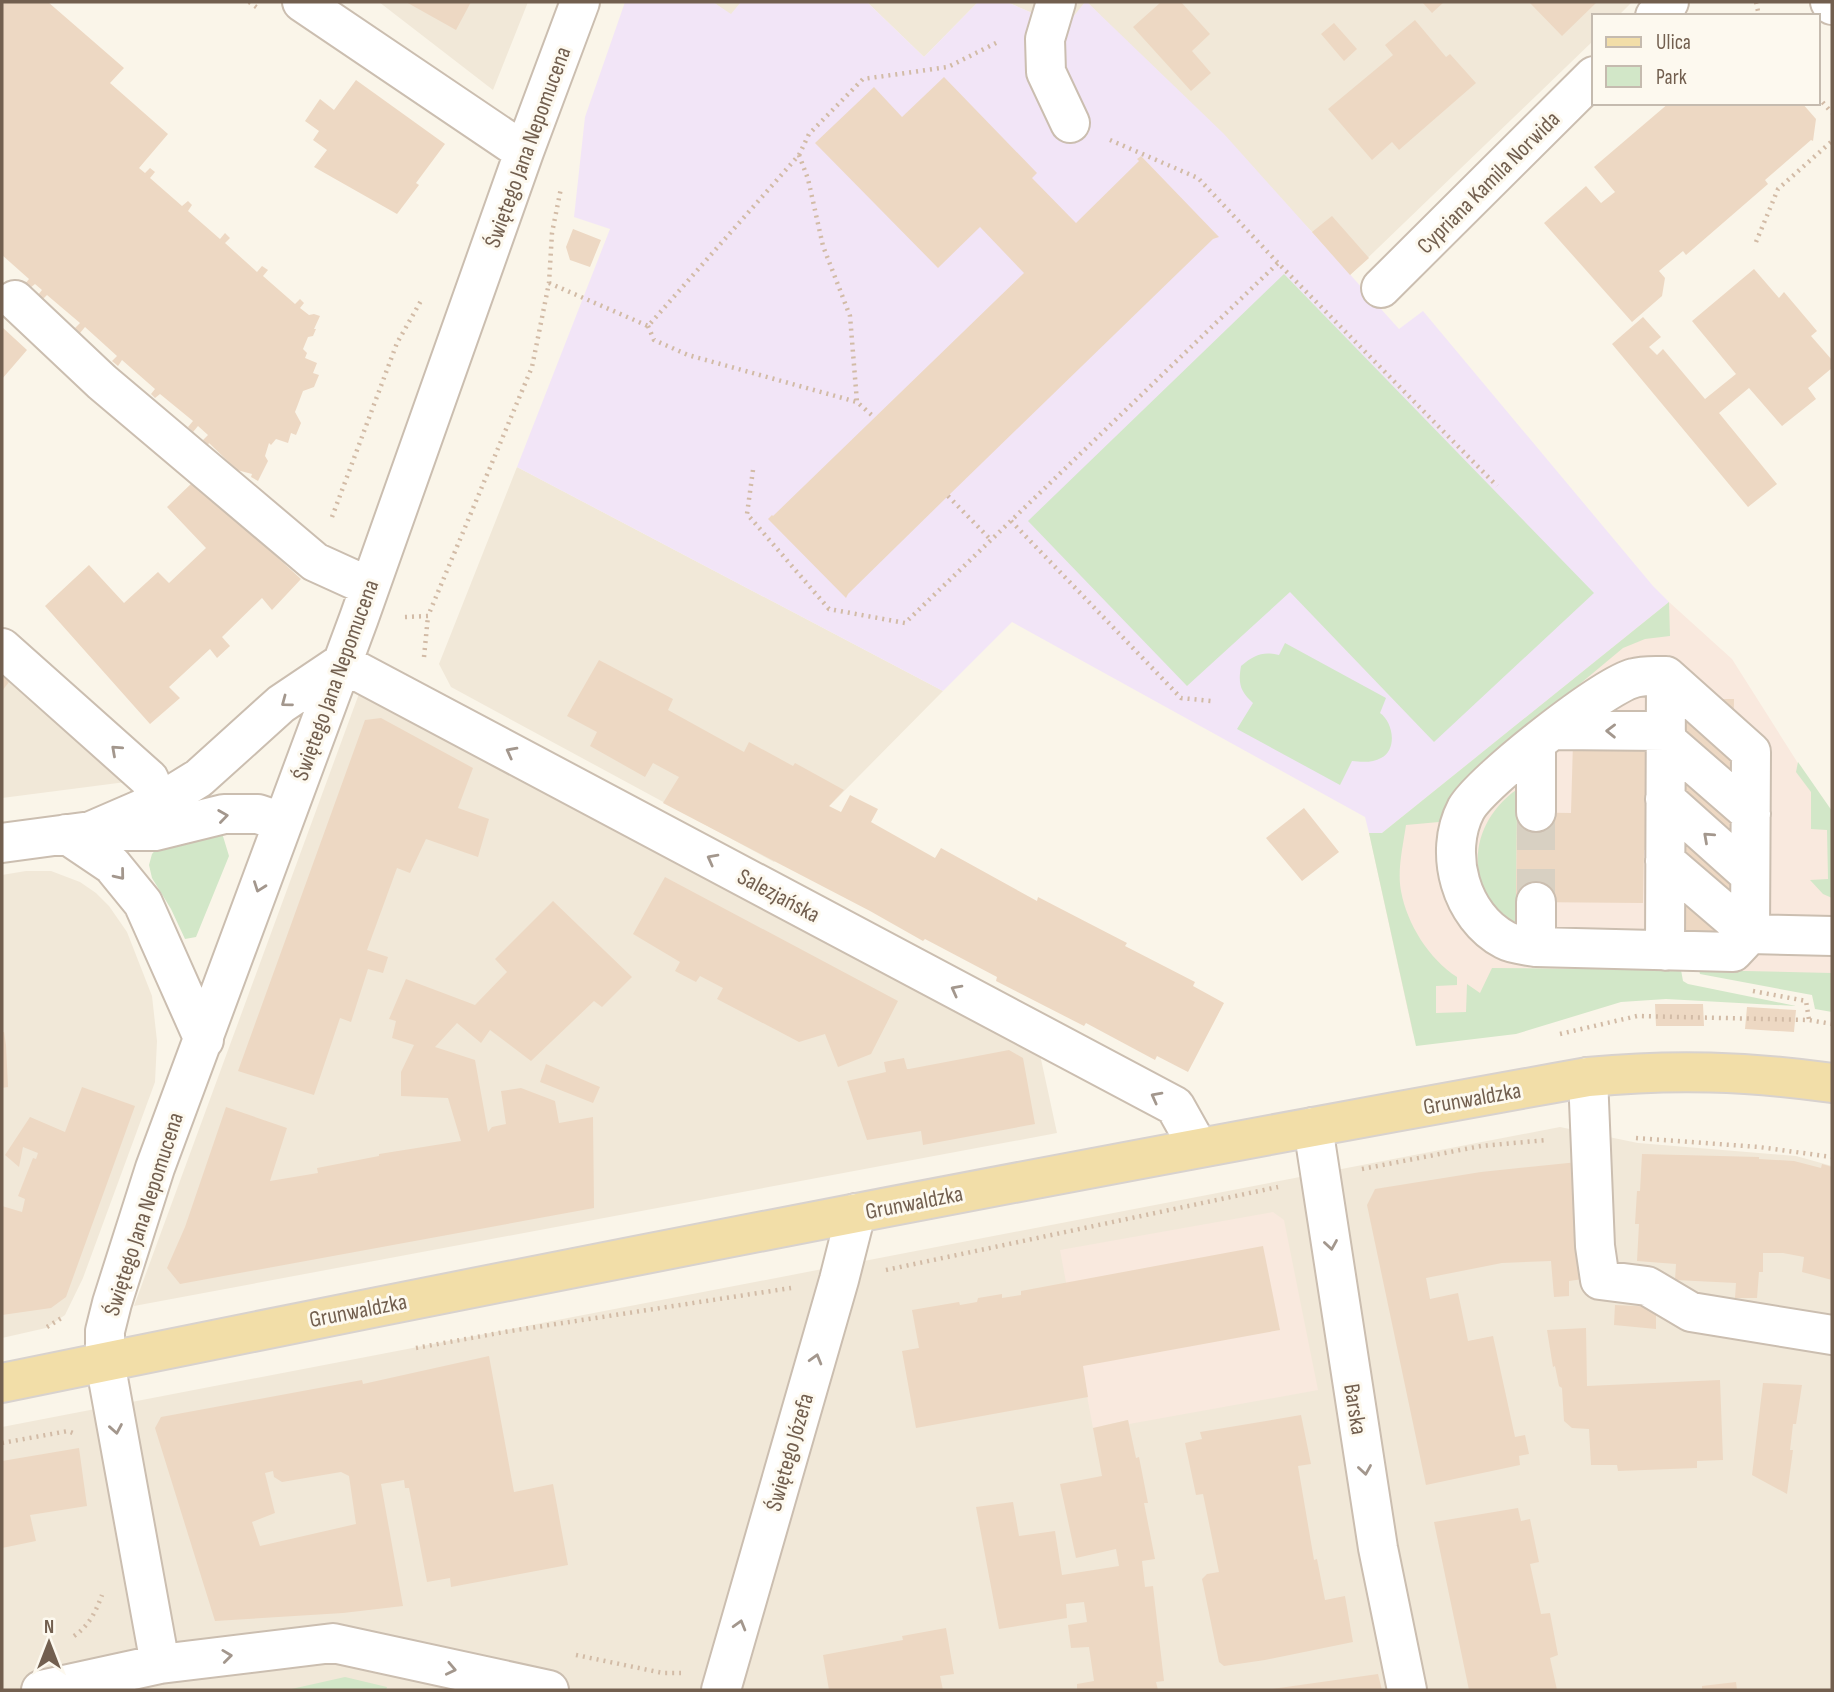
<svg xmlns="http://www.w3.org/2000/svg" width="1834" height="1692" viewBox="0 0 1834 1692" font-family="'Sofia Sans Condensed',sans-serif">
<rect width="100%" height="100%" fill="#faf5e9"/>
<path fill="#f1e8d8" d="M379 2H528L493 90Z
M713 2H741L731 15Z
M867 2H978L924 57Z
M1007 2H1085L1070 23 1037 15Z
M1087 2H1632L1618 16H1594V40L1350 275 1312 232Z
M517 467 943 691 774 862 451 687 439 664Z
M2 648 149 779 2 798Z
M360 691 1039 1050 1057 1133 134 1306Z
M26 871H51L80 882 96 893 109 906 127 932 152 996 157 1041 155 1082 83 1278 65 1315 46 1328 2 1338V875Z
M1560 1127 1638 1143 1796 1156 1832 1166V1690H2V1427Z"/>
<path fill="#f9e9de" d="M1669 602 1732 659 1832 817V993L1699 970 1575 969 1413 1034 1369 833H1382Z
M1273 1212 1284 1220 1318 1390 1129 1424 1128 1420 1093 1428 1060 1250Z"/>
<path fill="#f2e5f7" d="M625 2H713L731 14 741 2H867L924 57 978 2H1007L1037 15 1069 22 1085 2H1087L1224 134 1399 329 1423 311 1653 586 1669 602 1382 833H1369L1365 817 1012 622 943 691 517 467 610 229 574 217 585 117Z"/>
<path fill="#d2e7c8" d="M1284 274 1594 593 1434 742 1290 592 1187 686 1028 521Z
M1669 602 1670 636 1645 639 1623 648 1461 783 1439 822 1406 825C1403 846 1397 870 1401 891 1407 924 1429 959 1457 977V985L1436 986V1013L1466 1012 1467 984 1480 993 1492 968 1681 970 1683 981 1688 984 1796 1006 1666 999 1621 1002 1516 1034 1416 1046 1369 833H1382Z
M1285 643 1386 698 1380 713C1393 722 1398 749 1381 758 1373 763 1361 762 1352 761L1340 785 1237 729 1253 703C1240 691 1238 684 1241 666 1254 655 1263 651 1279 655Z
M1798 762 1832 811V898L1823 894 1810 880 1828 879 1827 830 1811 829V792L1796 772Z
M1522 786 1517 813 1516 902H1522L1520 923 1515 924C1460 887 1469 819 1522 786Z
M222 833 229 856 196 937 185 939 171 909 152 878 149 865 152 854 159 846Z
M1699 970 1832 973V1012L1815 1009 1812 995 1700 974Z
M345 1677 387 1687 386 1690H287Z"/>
<path fill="#edd8c3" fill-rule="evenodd" d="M2 2H48L124 68 110 83 168 134 139 168 145 173 150 168 155 172 150 178 182 206 188 201 192 205 188 211 220 239 225 233 230 238 225 243 257 272 262 266 268 270 263 276 295 304 300 299 304 303 300 308 309 315 314 314 320 316 314 329H316L313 336 308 337 303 349 307 353 305 358 317 363 313 373 319 375 314 387 303 391 295 412 301 423 296 435 291 433 288 443 276 439 271 445 269 443 265 456 268 461 258 481 251 477 252 474 237 470 209 443 208 445 203 440 208 435 198 426 193 432 188 427 193 421 160 394 155 398 151 394 155 389 122 360 118 366 112 361 117 356 85 327 80 333 75 328 80 323 47 295 43 299 38 295 42 290 35 284 30 288 25 284 29 279 2 255Z
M406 2H471L456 30Z
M1161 2H1181L1210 34 1192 51 1211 73 1191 91 1133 27Z
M1422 2H1444L1432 13Z
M1529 2H1597L1562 36Z
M1415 20 1446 57 1450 54 1476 83 1399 150 1392 142 1372 160 1328 109 1393 55 1385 45Z
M1334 23 1357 49 1344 61 1321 34Z
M944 77 1037 173 1032 178 1076 223 1139 161 1137 159 1141 156 1219 237 1213 239 948 496 848 594 846 598 768 519 772 515 773 516 1024 273 980 227 938 268 815 143 874 87 902 117Z
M356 80 445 144 416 183 419 185 397 214 314 167 327 150 313 140 319 131 305 121 320 99 334 110Z
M1669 103H1802L1816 119 1813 141 1811 140 1765 180 1768 184 1686 255 1683 251 1659 271 1665 278 1662 296 1632 322 1544 223 1586 186 1601 203 1615 192 1594 167Z
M1332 216 1369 258 1350 275 1312 232Z
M573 229 601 240 590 267 570 260 566 247Z
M1754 269 1779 298 1784 292 1817 331 1811 336 1832 360V368L1808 388 1816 399 1782 426 1749 388 1719 413 1777 484 1748 507 1612 344 1643 317 1661 337 1649 347 1657 355 1663 349 1705 399 1736 374 1692 321Z
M2 327 27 350 2 379Z
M194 481 301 579 272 610 262 598 222 637 230 646 217 658 210 649 169 687 180 698 150 724 45 606 89 565 124 603 158 572 169 583 206 548 167 507Z
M599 660 673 699 668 710 744 752 749 742 793 766 795 763 844 790 829 806 841 812 850 795 878 809 871 822 935 858 941 848 1037 901 1038 897 1127 943 1125 946 1195 982 1193 986 1224 1003 1188 1072 1157 1056 1155 1060 1086 1023 1084 1026 996 981 997 977 925 939 923 941 870 911 663 803 679 777 653 763 645 777 590 746 597 732 567 716Z
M2 676 9 682 2 691Z
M1679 699H1734L1730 941 1680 939 1681 851 1644 850 1643 903 1516 902 1517 812 1571 813 1573 742 1646 745 1645 785H1677Z
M381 718 473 768 458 808 489 819 478 857 426 839 410 873 397 868 367 950 388 957 383 973 368 969 351 1022 340 1018 314 1095 238 1071 365 720Z
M1304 808 1339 852 1302 881 1266 838Z
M665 877 898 1001 871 1054 838 1067 825 1034 799 1042 717 999 723 988 700 976 696 982 675 971 680 962 633 934Z
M553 901 632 977 602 1007 594 1001 531 1061 490 1030 481 1043 457 1023 435 1047 475 1060 488 1132 492 1127 506 1124 501 1091 521 1088 555 1101 559 1123 593 1117 594 1208 180 1284 167 1268 185 1227 226 1107 287 1128 270 1181 318 1173 317 1168 379 1156V1154L461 1141 448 1098 401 1096V1072L414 1045 392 1038 396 1021 389 1019 406 979 475 1005 507 972 495 959Z
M1655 1004H1703L1704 1026H1656Z
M1747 1007 1796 1010 1794 1032 1745 1029Z
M2 1032H4L6 1045 8 1087 2 1088Z
M1009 1050 1023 1058 1035 1124 923 1145 921 1131 867 1140 847 1081 886 1072 884 1062 904 1058 907 1069H909Z
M546 1064 600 1087 593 1103 540 1082Z
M82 1087 135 1106 66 1297 51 1308 2 1315V1206L22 1212 25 1199 18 1196 33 1158 36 1159 38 1153 23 1147 19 1167 5 1155 30 1117 65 1132Z
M1642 1154 1759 1157V1159L1794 1161 1821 1168 1822 1164 1832 1167V1280L1802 1272 1804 1257 1783 1253H1763V1272H1759L1757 1298H1735L1736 1283 1675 1280 1676 1264 1637 1261 1639 1224H1635L1637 1191H1640Z
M1578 1162 1583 1279 1569 1281V1296L1554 1297 1551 1261 1502 1263 1426 1278 1430 1299 1458 1293 1468 1341 1493 1336 1515 1437 1525 1435 1529 1454 1519 1456 1520 1465 1426 1485 1367 1205 1375 1189 1481 1172Z
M1263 1246 1280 1330 1083 1366 1088 1397 916 1428 902 1351 919 1348 912 1310 959 1302 960 1305 977 1302 978 1298 1002 1294V1298L1021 1295V1291Z
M1615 1305 1656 1307V1329L1614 1325Z
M1586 1328 1587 1386 1720 1380 1723 1460 1697 1461V1468L1618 1471 1617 1465H1591L1589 1429 1572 1428 1564 1421 1562 1388 1559 1386 1555 1366 1553 1367 1547 1330Z
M489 1356 514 1492 553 1484 568 1565 451 1587 450 1578 427 1582 409 1488H405L404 1480 381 1484 403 1606 343 1613 215 1621 155 1428 161 1417 362 1380 363 1384ZM273 1471 274 1477 282 1482 341 1472 349 1476 356 1524 260 1546 252 1522 275 1513 265 1473Z
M1763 1383 1802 1385 1796 1424H1793L1790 1450H1793L1787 1494 1752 1475Z
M1301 1415 1311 1464 1298 1466 1314 1560 1317 1559 1325 1600 1345 1596 1353 1642 1265 1660 1224 1666 1219 1662 1202 1579 1207 1574 1219 1572 1203 1494 1196 1495 1185 1443 1202 1439 1200 1432Z
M1128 1420 1136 1458 1139 1457 1148 1503H1144L1155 1559 1142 1561 1145 1587 1153 1586 1164 1681 1156 1682 1158 1690H1077V1684L1094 1681 1089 1647 1071 1648 1068 1625 1087 1622 1084 1602 1066 1604 1067 1618 999 1629 976 1507 1013 1502 1019 1536 1055 1531 1062 1575 1119 1566 1116 1549 1076 1558 1060 1484 1102 1476 1093 1428Z
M79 1448 87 1506 30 1515 36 1541 2 1548V1461Z
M1518 1508 1521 1521 1530 1519 1539 1562 1530 1564 1541 1614 1550 1613 1558 1655 1550 1658 1557 1690H1469L1434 1522Z
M946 1628 954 1674 940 1676 943 1690H829L823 1655 903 1640 902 1636Z
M1378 1674 1382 1690H1273L1272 1689Z
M1736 1682 1737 1690H1702V1686Z"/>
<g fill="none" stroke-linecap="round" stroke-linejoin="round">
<path stroke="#d8d0c2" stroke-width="38" stroke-dasharray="38 19" stroke-linecap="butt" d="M1536 812V902"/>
<g stroke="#cbbeb0" stroke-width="42">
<path id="minor" d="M302 2 524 152
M1056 2 1045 39 1046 72 1070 123
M1830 2 1832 5
M1655 16 1669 2
M1381 288 1594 76
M15 300 102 382 315 562 370 587
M2 648 149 779 159 802 163 827
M342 663 1175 1106 1198 1147
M1666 676 1751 752 1750 934 1733 952 1536 947C1526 945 1514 945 1505 940 1461 917 1443 853 1466 809 1482 781 1603 686 1634 678 1644 675 1656 676 1666 676Z
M1555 730 1666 731
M1666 740 1751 814
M1536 744V812
M1665 799 1750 875
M91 831 165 799 199 778 281 704 342 663
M66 834 112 865 143 903 204 1040
M2 843 91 831H155L224 814H258L282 822
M1665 861 1750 934
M1536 902V947
M1750 934 1832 936
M1665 951 1666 676
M1588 1077 1595 1246 1600 1280 1647 1286 1691 1312 1832 1335
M1313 1127 1378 1548 1407 1690
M160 1664 105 1362V1331L112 1303 155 1168 359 618 524 152 580 2
M41 1690 160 1664 333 1643 549 1690
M721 1690 839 1280 856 1213"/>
</g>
<g stroke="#d8d2ce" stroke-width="42">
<path id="major" d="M2 1383C529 1275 1058 1172 1588 1077 1673 1069 1747 1071 1832 1083"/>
</g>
<path stroke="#d2bba6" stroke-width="4.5" stroke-dasharray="2 5" stroke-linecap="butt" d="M249 2 259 9
M1756 2 1759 16
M1818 97 1832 113
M1110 140 1198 178 1278 263
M799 155 808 179 823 246 850 316 857 402
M1756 242 1778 189 1832 141
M549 283 648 326 799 155 809 134 863 79 948 67 1000 41
M648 326 654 340 688 355 857 402 875 418
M753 470 747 514 829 609 905 623 1278 263 1497 486
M948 496 991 540
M332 517 397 343 422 299
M1011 521 1181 698 1211 701
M405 617 428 616 532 367 549 283 552 233 561 188
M424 657 428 616
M1753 991 1806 1001 1809 1020
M1560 1034 1637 1016 1809 1020 1832 1024
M1636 1138 1759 1147 1832 1157
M1362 1169 1481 1146 1547 1140
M886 1270 1278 1187
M47 1327 63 1317
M416 1348 504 1332 791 1288
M2 1443 68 1431 73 1433
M74 1636C89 1626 96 1611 102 1595
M576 1655 663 1673H681"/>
<use href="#minor" stroke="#fff" stroke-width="38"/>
<use href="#major" stroke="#f2dea8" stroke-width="38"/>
</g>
<defs><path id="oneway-chevron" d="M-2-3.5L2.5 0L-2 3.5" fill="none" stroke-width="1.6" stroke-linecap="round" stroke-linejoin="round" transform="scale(1.75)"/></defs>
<g stroke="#a3978d">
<use href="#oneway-chevron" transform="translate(286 702) rotate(143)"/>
<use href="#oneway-chevron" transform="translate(1611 731) rotate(-179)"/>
<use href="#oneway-chevron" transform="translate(116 750) rotate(-138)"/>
<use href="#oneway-chevron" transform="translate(511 752) rotate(-152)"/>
<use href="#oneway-chevron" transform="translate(223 816) rotate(-8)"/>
<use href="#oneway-chevron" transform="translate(1708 837) rotate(-138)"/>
<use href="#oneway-chevron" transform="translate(712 859) rotate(-152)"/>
<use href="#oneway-chevron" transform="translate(120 875) rotate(51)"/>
<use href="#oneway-chevron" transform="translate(259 887) rotate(110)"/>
<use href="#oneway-chevron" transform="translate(956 990) rotate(-152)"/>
<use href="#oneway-chevron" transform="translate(1156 1097) rotate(-152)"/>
<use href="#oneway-chevron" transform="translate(1331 1245) rotate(81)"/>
<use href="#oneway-chevron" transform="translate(816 1359) rotate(-74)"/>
<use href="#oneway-chevron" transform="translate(116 1429) rotate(80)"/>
<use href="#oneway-chevron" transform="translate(1365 1470) rotate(81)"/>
<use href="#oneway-chevron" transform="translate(740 1625) rotate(-74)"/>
<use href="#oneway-chevron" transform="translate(227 1656) rotate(-7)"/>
<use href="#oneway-chevron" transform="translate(451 1669) rotate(12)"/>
</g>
<g text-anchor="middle" stroke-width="6" stroke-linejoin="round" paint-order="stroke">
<g font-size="23" fill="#725f4f" stroke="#fdf9ef">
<text transform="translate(527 147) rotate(-70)" y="8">Świętego Jana Nepomucena</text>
<text transform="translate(1488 182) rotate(-45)" y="8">Cypriana Kamila Norwida</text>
<text transform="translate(335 680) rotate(-70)" y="8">Świętego Jana Nepomucena</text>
<text transform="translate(779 895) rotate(28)" y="8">Salezjańska</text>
<text transform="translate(1472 1098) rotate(-10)" y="8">Grunwaldzka</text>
<text transform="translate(914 1202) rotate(-11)" y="8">Grunwaldzka</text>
<text transform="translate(143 1214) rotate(-72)" y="8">Świętego Jana Nepomucena</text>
<text transform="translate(358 1310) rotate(-11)" y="8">Grunwaldzka</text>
<text transform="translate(1356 1409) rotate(81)" y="8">Barska</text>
<text transform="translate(789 1452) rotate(-74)" y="8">Świętego Józefa</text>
</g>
</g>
<rect width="1834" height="1692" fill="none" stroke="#725f4f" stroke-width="7"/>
<rect x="1592" y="14" width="228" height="91" fill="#fdf9ef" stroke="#c5bbaf" stroke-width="2"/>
<rect x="1606" y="37" width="35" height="10" fill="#f2dea8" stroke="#c5bbaf" stroke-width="2"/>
<text x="1656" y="49" font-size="21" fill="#725f4f">Ulica</text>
<rect x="1606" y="66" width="35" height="21" fill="#d2e7c8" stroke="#c5bbaf" stroke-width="2"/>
<text x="1656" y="84" font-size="21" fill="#725f4f">Park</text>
<g transform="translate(49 1643)" stroke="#fdf9ef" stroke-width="5" paint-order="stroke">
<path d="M0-5L12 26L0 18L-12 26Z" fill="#725f4f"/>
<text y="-10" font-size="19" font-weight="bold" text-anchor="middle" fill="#725f4f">N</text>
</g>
</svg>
